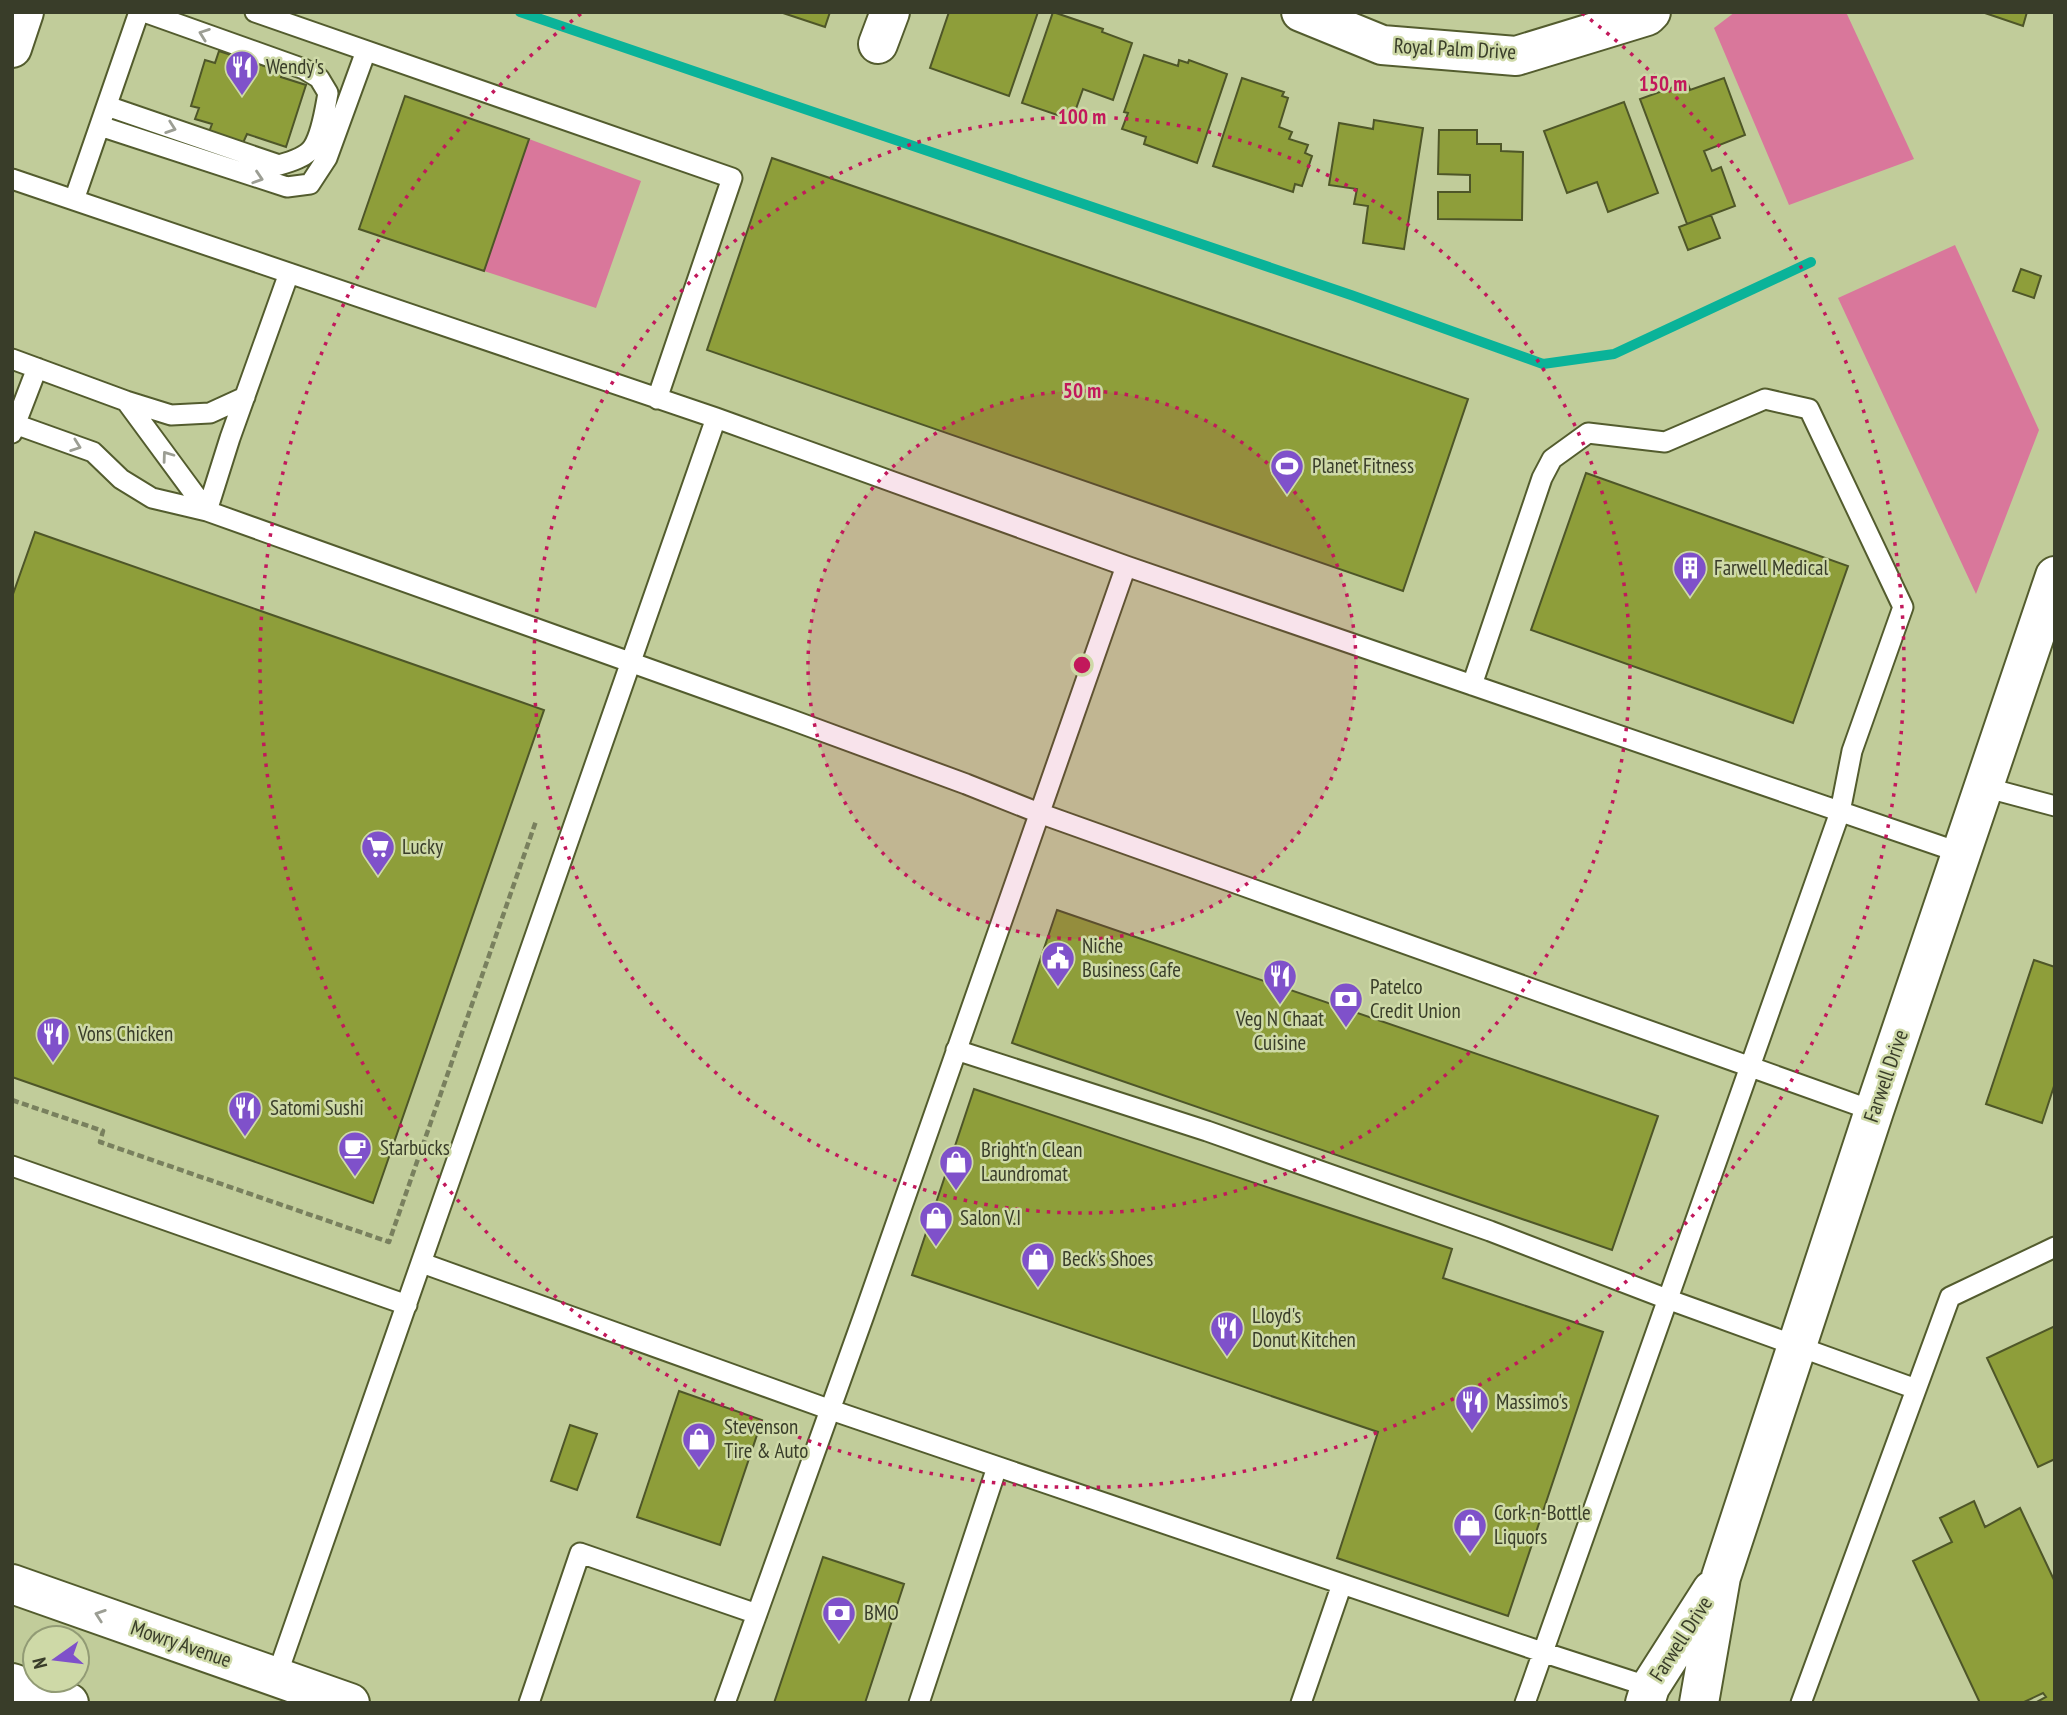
<svg xmlns="http://www.w3.org/2000/svg" width="2067" height="1715" viewBox="0 0 2067 1715" font-family="'PT Sans Narrow',sans-serif">
<rect width="100%" height="100%" fill="#c1cc9a"/>
<path fill="#d9779b" d="M1735 12H1846L1914 159 1789 205 1714 28Z
M529 139 641 181 596 308 484 271Z
M1955 245 2039 430 1976 594 1838 298Z"/>
<g fill="none" stroke-linecap="round" stroke-linejoin="round">
<path stroke="#0ab399" stroke-width="10" d="M520 12 1351 295 1543 364 1614 354 1811 262"/>
</g>
<path fill="#8e9e3a" stroke="#4e5628" stroke-width="2" d="M780 12H830L825 27Z
M949 12H1038L1009 96 930 68Z
M1053 12 1103 29 1102 32 1132 43 1113 100 1083 89 1072 120 1022 103Z
M1982 12H2027L2023 26Z
M219 51 283 72 281 77 306 85 286 147 247 134 243 143 209 132 212 124 195 119 199 108 191 106 205 60 215 63Z
M1144 55 1178 66 1179 60 1188 63 1189 60 1227 74 1197 163 1144 144 1146 137 1122 129 1128 113 1124 112Z
M1242 78 1284 92 1282 96 1288 98 1279 127 1292 132 1289 139 1308 145 1305 153 1312 156 1302 186 1295 184 1293 192 1213 166Z
M1724 78 1745 135 1704 151 1712 171 1721 167 1735 206 1687 224 1640 99 1679 85 1680 87 1688 84 1690 90Z
M405 96 529 139 484 271 359 229Z
M1624 102 1658 193 1608 212 1597 182 1567 193 1544 131Z
M1374 120 1423 128 1404 249 1363 243 1368 206 1354 204 1357 189 1329 185 1339 123 1373 129Z
M1439 130H1477V144H1501V151L1523 152 1522 220 1438 219V192H1470V175L1438 174Z
M772 158 1468 399 1403 591 707 350Z
M1711 215 1720 238 1688 250 1679 227Z
M2021 269 2041 276 2034 298 2013 291Z
M1586 473 1848 566 1793 723 1531 630Z
M35 532 544 710 373 1203 12 1077V597Z
M1057 910 1658 1116 1612 1250 1012 1043Z
M2034 960 2055 967V1083L2042 1123 1986 1104Z
M974 1089 1452 1249 1443 1278 1603 1332 1508 1616 1337 1558 1378 1432 912 1275Z
M2055 1326V1459L2038 1467 1987 1358Z
M679 1391 762 1420 720 1545 637 1517Z
M570 1425 597 1434 577 1490 551 1481Z
M1974 1501 1985 1527 2020 1508 2055 1582V1703H2035L2046 1697 2043 1693 2022 1703H1980L1913 1561 1952 1542 1940 1518Z
M823 1557 904 1584 865 1703H774Z"/>
<g fill="none" stroke-linecap="round" stroke-linejoin="round">
<g stroke="#535c2e" stroke-width="23">
<path id="service" d="M255 12 732 178 657 399
M107 106 279 165C290 162 307 157 313 147 322 133 325 109 328 93L319 78 304 69 144 12
M100 126 287 187 310 184 327 158 366 51
M12 179 716 418 1126 566 1961 853
M74 200 139 12
M12 359 126 401 207 511
M126 401 171 415 210 413 245 397
M12 423 93 452 121 479 152 498 207 511 792 720 966 784 1039 813 1874 1111
M12 433 37 368
M207 511 230 438 289 273
M1472 685 1542 478 1552 459 1588 433 1665 442 1765 399 1809 409 1903 607 1852 751 1840 812 1525 1703
M1984 787 2055 806
M956 1050 1207 1131 1490 1231 1667 1299 1916 1389
M12 1166 407 1305
M422 1263 831 1410 1542 1652 1650 1687
M276 1678 716 418
M529 1703 580 1553 757 1614
M725 1703 864 1315 1126 566
M919 1703 997 1467
M1301 1703 1342 1584
M1801 1703 1950 1297 2055 1247"/>
</g>
<g stroke="#535c2e" stroke-width="42">
<path id="minor" d="M1301 12 1382 45 1516 56 1647 16 1651 12
M878 44 890 12"/>
</g>
<g stroke="#535c2e" stroke-width="42">
<path id="tertiary" d="M1645 1703 1650 1687 1712 1590
M1699 1703 1721 1577 1874 1111 2055 576"/>
</g>
<g stroke="#535c2e" stroke-width="42">
<path id="secondary" d="M12 48 24 12"/>
</g>
<g stroke="#535c2e" stroke-width="42">
<path id="primary" d="M12 1584 350 1703
M12 1683 69 1703"/>
</g>
<path stroke="#79805e" stroke-width="4.5" stroke-dasharray="7 3.5" stroke-linecap="butt" d="M12 1100 103 1131 100 1142 389 1242 536 821"/>
<use href="#service" stroke="#fff" stroke-width="19"/>
<use href="#minor" stroke="#fff" stroke-width="38"/>
<use href="#tertiary" stroke="#fff" stroke-width="38"/>
<use href="#secondary" stroke="#fff" stroke-width="38"/>
<use href="#primary" stroke="#fff" stroke-width="38"/>
</g>
<defs><path id="oneway-chevron" d="M-2-3.5L2.5 0L-2 3.5" fill="none" stroke-width="1.6" stroke-linecap="round" stroke-linejoin="round" transform="scale(1.75)"/></defs>
<g stroke="#9c9e94">
<use href="#oneway-chevron" transform="translate(204 34) rotate(-160)"/>
<use href="#oneway-chevron" transform="translate(171 128) rotate(19)"/>
<use href="#oneway-chevron" transform="translate(258 178) rotate(18)"/>
<use href="#oneway-chevron" transform="translate(76 446) rotate(20)"/>
<use href="#oneway-chevron" transform="translate(167 456) rotate(-126)"/>
<use href="#oneway-chevron" transform="translate(100 1615) rotate(-161)"/>
</g>
<circle cx="1082" cy="665" r="274" fill="#c2185b" fill-opacity=".12"/>
<g fill="none" stroke="#c2185b" stroke-width="3.5" stroke-dasharray="3.5 7">
<circle cx="1082" cy="665" r="274"/>
<circle cx="1082" cy="665" r="548"/>
<path d="M1582 13A822 822 0 1 1 582 13"/>
</g>
<defs>
<g id="restaurant-pin" transform="scale(1.75)"><path d="M0 17L-7.5 6A9.5 9.5 0 1 1 7.5 6Z" fill="#7f51ca" stroke="#ced9a7"/><path d="M-5-6h1v4h1v-4h1v4h1v-4h1v5L-1.5 .5V6h-2V.5L-5-1ZM5-6V6H3V1.5H1.5Q1.5-4 5-6Z" fill="#fff"/></g>
<g id="stadium-pin" transform="scale(1.75)"><path d="M0 17L-7.5 6A9.5 9.5 0 1 1 7.5 6Z" fill="#7f51ca" stroke="#ced9a7"/><path d="M0-5a6.5 5 0 1 0 0 10a6.5 5 0 1 0 0-10ZM-3.5-1.8h7v3.6h-7Z" fill="#fff"/></g>
<g id="building-pin" transform="scale(1.75)"><path d="M0 17L-7.5 6A9.5 9.5 0 1 1 7.5 6Z" fill="#7f51ca" stroke="#ced9a7"/><path d="M-4-6H4V6H1V3H-1V6H-4ZM-2.5-4.3h1.7v1.8h-1.7ZM.8-4.3h1.7v1.8H.8ZM-2.5-1h1.7V.8h-1.7ZM.8-1h1.7V.8H.8Z" fill="#fff"/></g>
<g id="supermarket-pin" transform="scale(1.75)"><path d="M0 17L-7.5 6A9.5 9.5 0 1 1 7.5 6Z" fill="#7f51ca" stroke="#ced9a7"/><path d="M-6-5.5h2.5l.6 2H6L4.5 2H-2.5L-4.4-4H-6ZM-1.5 3.2a1.3 1.3 0 1 0 .1 0ZM3 3.2a1.3 1.3 0 1 0 .1 0Z" fill="#fff"/></g>
<g id="civic-pin" transform="scale(1.75)"><path d="M0 17L-7.5 6A9.5 9.5 0 1 1 7.5 6Z" fill="#7f51ca" stroke="#ced9a7"/><path d="M-.6-6.5H3V-4.5H.6V-3L4-1V1h2V6H-6V1h2V-1L-.6-3ZM-1.2 2.5V6h2.4V2.5Z" fill="#fff"/></g>
<g id="bank-pin" transform="scale(1.75)"><path d="M0 17L-7.5 6A9.5 9.5 0 1 1 7.5 6Z" fill="#7f51ca" stroke="#ced9a7"/><path d="M-6-4H6V4H-6ZM0-2.3a2.3 2.3 0 1 0 0 4.6a2.3 2.3 0 1 0 0-4.6Z" fill="#fff"/></g>
<g id="cafe-pin" transform="scale(1.75)"><path d="M0 17L-7.5 6A9.5 9.5 0 1 1 7.5 6Z" fill="#7f51ca" stroke="#ced9a7"/><path d="M-5.5-4.5H6V0H3Q3 3.5 0 3.5H-2.5Q-5.5 3.5-5.5 0ZM3-3.2v2h1.7v-2ZM-6 4.5H4V6H-6Z" fill="#fff"/></g>
<g id="shop-pin" transform="scale(1.75)"><path d="M0 17L-7.5 6A9.5 9.5 0 1 1 7.5 6Z" fill="#7f51ca" stroke="#ced9a7"/><path d="M-5-2.5h2.3a2.7 3.5 0 0 1 5.4 0H5L5.5 6h-11ZM-1.5-2.5h3a1.5 2.3 0 0 0-3 0Z" fill="#fff"/></g>
</defs>
<g fill-rule="evenodd">
<use href="#restaurant-pin" x="242" y="67"/>
<use href="#stadium-pin" x="1287" y="466"/>
<use href="#building-pin" x="1690" y="568"/>
<use href="#supermarket-pin" x="378" y="847"/>
<use href="#civic-pin" x="1058" y="958"/>
<use href="#restaurant-pin" x="1280" y="976"/>
<use href="#bank-pin" x="1346" y="999"/>
<use href="#restaurant-pin" x="53" y="1034"/>
<use href="#restaurant-pin" x="245" y="1108"/>
<use href="#cafe-pin" x="355" y="1148"/>
<use href="#shop-pin" x="956" y="1162"/>
<use href="#shop-pin" x="936" y="1218"/>
<use href="#shop-pin" x="1038" y="1259"/>
<use href="#restaurant-pin" x="1227" y="1328"/>
<use href="#restaurant-pin" x="1472" y="1402"/>
<use href="#shop-pin" x="699" y="1439"/>
<use href="#shop-pin" x="1470" y="1525"/>
<use href="#bank-pin" x="839" y="1613"/>
</g>
<g text-anchor="middle" stroke-width="5" stroke-linejoin="round" paint-order="stroke">
<g font-size="21" fill="#393d29" stroke="#ced9a7">
<text transform="translate(1455 49) rotate(3)" y="7">Royal Palm Drive</text>
<text transform="translate(1886 1076) rotate(-71)" y="7">Farwell Drive</text>
<text transform="translate(1681 1639) rotate(-57)" y="7">Farwell Drive</text>
<text transform="translate(181 1644) rotate(19)" y="7">Mowry Avenue</text>
</g>
<g font-size="21" fill="#393d29" stroke="#ced9a7" text-anchor="start">
<text x="266" y="74">Wendy's</text>
<text x="1312" y="473">Planet Fitness</text>
<text x="1714" y="575">Farwell Medical</text>
<text x="402" y="854">Lucky</text>
<text x="1082" y="953">Niche<tspan x="1082" dy="24">Business Cafe</tspan></text>
<text x="1370" y="994">Patelco<tspan x="1370" dy="24">Credit Union</tspan></text>
<text x="1280" y="1026" text-anchor="middle">Veg N Chaat<tspan x="1280" dy="24">Cuisine</tspan></text>
<text x="78" y="1041">Vons Chicken</text>
<text x="270" y="1115">Satomi Sushi</text>
<text x="380" y="1155">Starbucks</text>
<text x="981" y="1157">Bright'n Clean<tspan x="981" dy="24">Laundromat</tspan></text>
<text x="960" y="1225">Salon V.I</text>
<text x="1062" y="1266">Beck's Shoes</text>
<text x="1252" y="1323">Lloyd's<tspan x="1252" dy="24">Donut Kitchen</tspan></text>
<text x="1496" y="1409">Massimo's</text>
<text x="724" y="1434">Stevenson<tspan x="724" dy="24">Tire &amp; Auto</tspan></text>
<text x="1494" y="1520">Cork-n-Bottle<tspan x="1494" dy="24">Liquors</tspan></text>
<text x="864" y="1620">BMO</text>
</g>
</g>
<circle cx="1082" cy="665" r="10" fill="#c2185b" stroke="#ced9a7" stroke-width="3.5"/>
<g font-size="21" text-anchor="middle" font-weight="bold" fill="#c2185b" stroke="#ced9a7" stroke-width="5" stroke-linejoin="round" paint-order="stroke">
<text x="1663" y="91">150 m</text>
<text x="1082" y="124">100 m</text>
<text x="1082" y="398">50 m</text>
</g>
<rect width="2067" height="1715" fill="none" stroke="#393d29" stroke-width="28"/>
<g transform="translate(56 1659) rotate(256)"><circle r="33" fill="#ced9a7" stroke="#929b75" stroke-width="2"/>
<path d="M0-5L12 26L0 18L-12 26Z" fill="#7f51ca"/>
<text y="-10" font-size="19" font-weight="bold" text-anchor="middle" fill="#393d29">N</text>
</g>
</svg>
